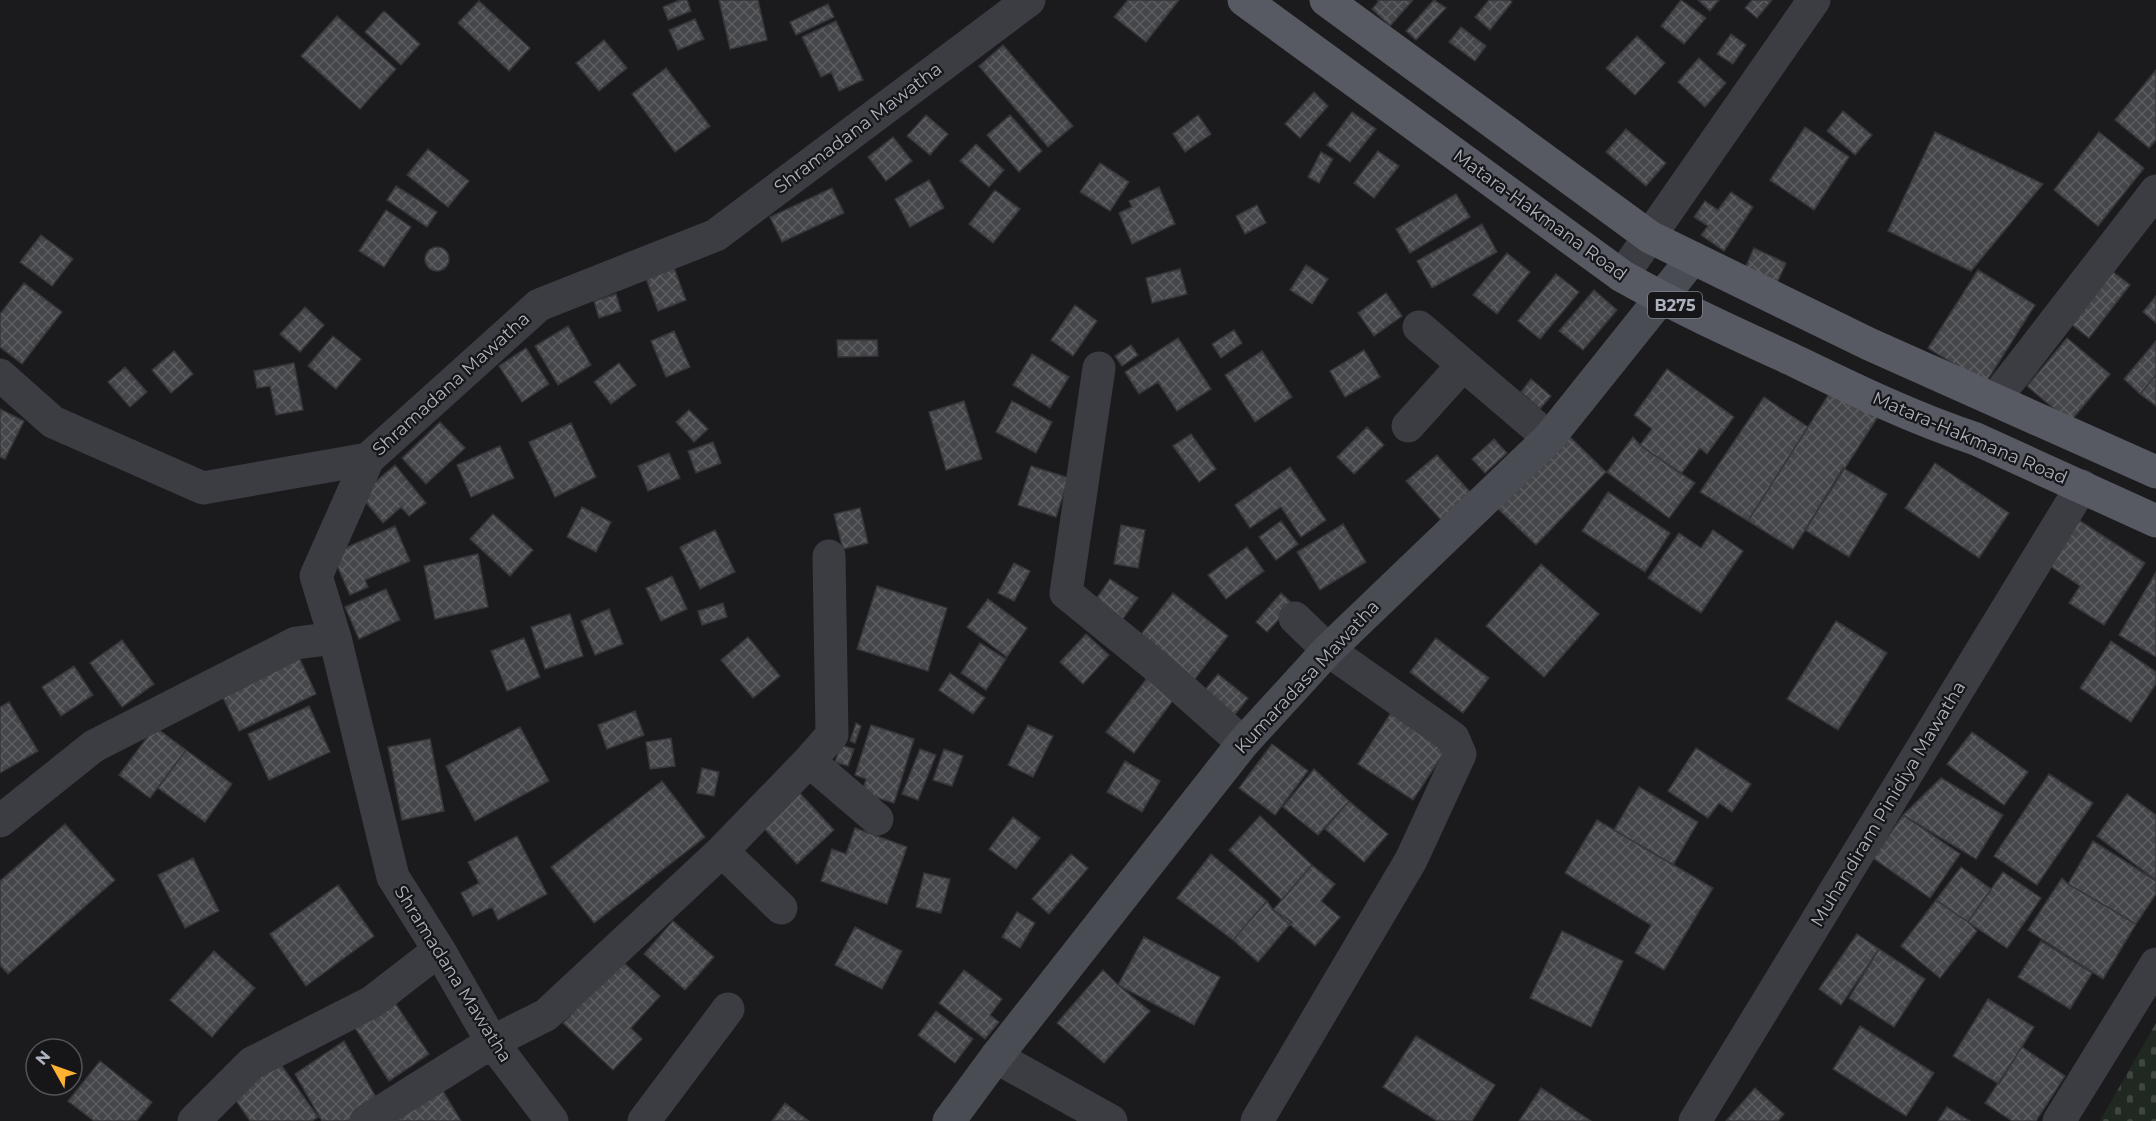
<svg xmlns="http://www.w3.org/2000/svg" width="2156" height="1121" viewBox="0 0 2156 1121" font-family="Montserrat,sans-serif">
<defs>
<pattern id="cemetery-stones" width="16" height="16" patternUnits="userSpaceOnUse" patternTransform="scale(1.5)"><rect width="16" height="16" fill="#202921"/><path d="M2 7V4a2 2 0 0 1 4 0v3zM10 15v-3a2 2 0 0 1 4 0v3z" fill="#3e463f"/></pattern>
<pattern id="building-cross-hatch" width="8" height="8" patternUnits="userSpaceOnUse" patternTransform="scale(1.5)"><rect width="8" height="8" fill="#45464a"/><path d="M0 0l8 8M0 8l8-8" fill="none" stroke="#5d5e62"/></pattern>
</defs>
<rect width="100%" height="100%" fill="#1b1b1d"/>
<path fill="url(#cemetery-stones)" d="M2156 1023V1121H2100Z"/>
<path fill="url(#building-cross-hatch)" stroke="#35353a" stroke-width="1.5" d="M680 0H687L691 11 668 20 663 7Z
M719 0H758L767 40 730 49Z
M1128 0H1179L1146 42 1114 17Z
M1377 0H1413L1390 26 1372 9 1379 1Z
M1434 0 1446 8 1416 40 1406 31Z
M1489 0H1510L1512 2 1490 30 1475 17Z
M1681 0 1706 18 1684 44 1661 26Z
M1698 0H1719L1710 11Z
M1752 0H1772L1757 18 1745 8Z
M479 1 530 48 509 71 458 23Z
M828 4 834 17 796 35 790 22Z
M384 11 420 44 401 65 365 32Z
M337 16 396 69 360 109 301 56Z
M695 19 704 39 678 50 669 30Z
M836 21 863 80 839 91 831 72 821 77 802 37Z
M1461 27 1486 46 1475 61 1449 42Z
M1731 34 1746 45 1733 64 1717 54Z
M1637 36 1665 63 1635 95 1606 68Z
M604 40 627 68 599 91 576 63Z
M1003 45 1073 126 1048 147 979 66Z
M1699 58 1726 83 1705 107 1678 82Z
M666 68 710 126 675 152 632 94Z
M2156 70V140L2149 148 2115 120Z
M1314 92 1328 106 1300 138 1285 124Z
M1843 111 1872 135 1855 155 1827 131Z
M1352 112 1376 129 1350 162 1327 145Z
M926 115 948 134 930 155 907 136Z
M1010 115 1042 151 1019 172 987 135Z
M1198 115 1211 134 1185 152 1173 134Z
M1805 127 1849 157 1814 210 1770 180Z
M1626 129 1666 163 1646 186 1606 152Z
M1935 132 2043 184 1971 271 1888 231Z
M2099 132 2144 168 2098 226 2054 190Z
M893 137 912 161 886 181 868 157Z
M976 144 1004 170 989 187 960 161Z
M428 149 469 181 448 207 407 175Z
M1378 151 1399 166 1374 198 1354 183Z
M1321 152 1333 159 1319 183 1308 177Z
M1100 163 1129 182 1110 211 1080 192Z
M929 180 944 208 910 227 895 199Z
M396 186 437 212 427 227 387 200Z
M1159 187 1175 224 1132 244 1119 213 1132 207 1129 201Z
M832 188 844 213 782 242 770 217Z
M995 190 1020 209 993 243 969 224Z
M1731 192 1753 207 1724 251 1701 235 1708 226 1694 217 1705 201 1718 210Z
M1456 194 1470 217 1410 253 1396 229Z
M1257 205 1266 223 1245 234 1236 216Z
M386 210 411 227 384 267 359 251Z
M1482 224 1497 252 1432 288 1417 261Z
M41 235 73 259 52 286 20 262Z
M425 259a12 12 0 1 1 24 0a12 12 0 1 1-24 0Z
M1754 248 1786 263 1772 294 1740 279Z
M1507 253 1530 272 1497 314 1473 295Z
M673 265 686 300 658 311 645 276Z
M1306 265 1328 279 1312 304 1290 290Z
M2108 268 2130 285 2089 338 2067 321Z
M1180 269 1187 294 1152 303 1146 278Z
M1978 270 2035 305 1985 384 1928 348Z
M1556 274 1579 292 1540 339 1518 321Z
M24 283 62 312 22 364 0 347V314Z
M1594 290 1617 310 1583 350 1559 331Z
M1386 293 1402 316 1374 336 1358 313Z
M616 294 621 311 599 318 594 301Z
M2156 296V323L2143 312Z
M1075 305 1097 321 1073 356 1051 340Z
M305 307 324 325 300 352 280 334Z
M568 326 591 365 558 385 535 346Z
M1234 330 1242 343 1221 358 1212 344Z
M674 331 690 367 666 377 651 341Z
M333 336 361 359 336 389 308 366Z
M1178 338 1211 389 1177 411 1158 382 1139 394 1125 372Z
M2067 338 2110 374 2070 422 2027 386Z
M837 340H877L878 356 838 357Z
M2156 341V375L2140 394 2124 379Z
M1131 345 1138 355 1122 366 1115 356Z
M526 348 549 384 522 402 499 366Z
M1364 350 1380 377 1345 397 1330 371Z
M174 351 193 374 171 393 152 370Z
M1262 351 1292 397 1255 422 1225 375Z
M1032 354 1069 377 1050 408 1013 385Z
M294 363 303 410 276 415 270 386 257 388 254 371Z
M619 363 636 385 611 404 594 382Z
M125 367 147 392 130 407 108 382Z
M1667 369 1734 417 1707 454 1700 448 1681 474 1640 445 1652 429 1634 415Z
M2156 375V406L2140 394Z
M1531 379 1551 396 1540 409 1521 392Z
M1836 383 1881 412 1793 549 1748 521Z
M1764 397 1808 427 1748 521 1700 492Z
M964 401 982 459 946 470 929 412Z
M1012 401 1052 422 1036 453 996 432Z
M0 409 24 421 5 459 0 457Z
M689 410 708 429 694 442 676 422Z
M440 422 465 448 426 484 402 458Z
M571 423 596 477 555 497 529 442Z
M1367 427 1384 445 1354 474 1337 457Z
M1565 432 1606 472 1536 545 1494 505Z
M1191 434 1216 469 1199 482 1173 446Z
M1633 437 1640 445 1695 483 1669 518 1607 472Z
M1494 439 1507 453 1485 473 1472 459Z
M713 442 721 463 696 473 688 451Z
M500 446 514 478 471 497 457 465Z
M669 453 680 478 648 491 638 466Z
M1437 455 1471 493 1441 520 1406 481Z
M1935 463 2009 513 1979 558 1905 508Z
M395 465 426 503 409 516 401 507 383 523 360 495Z
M1031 466 1069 478 1056 517 1018 505Z
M1290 467 1326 520 1301 537 1281 507 1250 528 1235 505Z
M1843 468 1887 494 1849 557 1805 530Z
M1608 492 1670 533 1645 572 1582 531Z
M582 507 611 522 596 552 567 537Z
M860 508 868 543 843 549 834 514Z
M493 514 533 550 510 576 470 539Z
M2074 517 2145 563 2104 625 2069 603 2080 586 2044 562Z
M1281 521 1298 544 1276 560 1259 537Z
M1343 524 1366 562 1320 590 1297 552Z
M1121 525 1145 530 1138 568 1114 564Z
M395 526 410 561 365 580 368 587 350 595 332 554Z
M715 530 735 572 700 589 680 547Z
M1713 530 1743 551 1701 613 1648 578 1679 533 1701 548Z
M1247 547 1264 571 1226 599 1208 575Z
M478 554 488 607 435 619 424 566Z
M1014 563 1030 571 1014 601 998 593Z
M1541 564 1599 614 1544 677 1486 626Z
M2156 572V657L2119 635Z
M672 576 687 609 661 621 646 588Z
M1110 579 1138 598 1119 624 1092 605Z
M877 586 947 608 928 671 857 649Z
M386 589 400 620 359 639 345 607Z
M1173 593 1228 636 1194 680 1138 638Z
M1281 593 1293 604 1267 632 1256 622Z
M988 599 1027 628 1007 657 967 627Z
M723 603 727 617 702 625 698 611Z
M609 609 623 644 595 655 581 621Z
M570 614 583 656 545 669 531 627Z
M1836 621 1887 653 1838 730 1787 699Z
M1086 634 1109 655 1083 684 1060 662Z
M748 637 780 676 753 698 721 660Z
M524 638 540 677 507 691 491 651Z
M1436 638 1489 678 1463 713 1410 672Z
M122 640 154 684 122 707 90 663Z
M2111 641 2156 672V684L2131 722 2080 688Z
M980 643 1006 659 986 690 961 673Z
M297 653 316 694 239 731 219 689Z
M74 666 93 695 61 716 42 687Z
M950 673 985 698 973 714 939 690Z
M1150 674 1177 695 1134 753 1106 732Z
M1218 674 1248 698 1229 722 1199 697Z
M9 702 38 751 0 773V707Z
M309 706 330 752 269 780 248 734Z
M635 711 644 735 607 749 598 725Z
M1392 711 1447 748 1413 800 1358 764Z
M856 723 861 726 855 743 850 741Z
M871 725 914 739 894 803 862 793 866 779 855 775Z
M1028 725 1053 736 1033 777 1008 765Z
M155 727 186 750 150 798 119 775Z
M520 727 549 781 475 821 446 766Z
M1972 732 2028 772 2004 805 1947 764Z
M671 738 675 766 650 769 646 742Z
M430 739 444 811 402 820 388 747Z
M1272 744 1308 771 1275 815 1239 788Z
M841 745 854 749 848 766 835 762Z
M1696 748 1751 784 1732 812 1719 803 1708 818 1668 791Z
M920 749 936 755 918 800 902 794Z
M944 749 963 756 952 786 933 780Z
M186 750 232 784 205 822 158 788Z
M1125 761 1160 781 1142 812 1107 792Z
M702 768 719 772 714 796 697 793Z
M1314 769 1349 801 1318 835 1283 807Z
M2049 774 2093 803 2037 885 1994 856Z
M1941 778 2003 815 1976 859 1903 815Z
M662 781 705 837 594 923 551 867Z
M1639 787 1698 822 1673 865 1614 830Z
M798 791 834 830 797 864 761 825Z
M2127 794 2156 815V880L2097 836Z
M1349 801 1388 834 1364 862 1325 829Z
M1903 815 1960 854 1930 898 1873 858Z
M1260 816 1312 865 1282 900 1229 850Z
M1013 817 1040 838 1016 869 989 849Z
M1597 820 1713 888 1664 970 1635 953 1651 925 1565 873Z
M65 824 115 880 8 974 0 965V881Z
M855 828 907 847 887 904 821 881 832 849 846 854Z
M517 836 547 894 498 920 492 907 473 916 461 893 479 883 468 862Z
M2093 841 2156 881V894L2136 924 2068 884Z
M1071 854 1088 868 1049 914 1032 899Z
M1211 854 1267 901 1233 940 1177 898Z
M193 858 219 911 185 928 158 875Z
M1312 865 1335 884 1321 901 1340 917 1315 946 1273 910Z
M1961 867 1991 889 1968 922 1936 900Z
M2003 872 2041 898 2007 948 1968 922Z
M924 873 950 879 941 913 916 907Z
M2062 878 2068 884 2136 924 2103 979 2028 930Z
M338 885 374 936 306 986 270 934Z
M1936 900 1968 922 1977 931 1940 978 1901 946Z
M1267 901 1273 910 1292 922 1258 962 1233 940Z
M1017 912 1035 923 1020 948 1002 937Z
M673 921 714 957 685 990 644 954Z
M855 927 902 951 882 989 835 965Z
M1562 931 1623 961 1591 1027 1530 998Z
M1857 934 1879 949 1841 1005 1819 989Z
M1144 937 1220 977 1194 1025 1118 985Z
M2041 941 2092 973 2070 1009 2018 977Z
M1879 949 1925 979 1894 1027 1849 998Z
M214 951 255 988 212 1037 170 1000Z
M621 960 660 996 631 1028 642 1039 613 1070 563 1023Z
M964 970 1002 999 990 1015 999 1022 985 1039 939 1003Z
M1103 970 1118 985 1150 1011 1104 1063 1057 1023Z
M1988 999 2034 1027 1999 1084 1953 1056Z
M395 1003 429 1054 389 1081 355 1028Z
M936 1011 973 1039 955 1063 918 1035Z
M1860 1026 1934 1073 1906 1116 1833 1069Z
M1416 1036 1495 1085 1472 1121H1437L1383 1087Z
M344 1041 381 1106 354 1121H322L295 1074Z
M2022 1047 2065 1076 2036 1121H2012L1985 1103Z
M277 1059 318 1117 312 1121H250L228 1089Z
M100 1061 152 1102 137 1121H94L68 1101Z
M440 1086 461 1121H385Z
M1541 1088 1591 1121H1519Z
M1755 1088 1784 1114 1778 1121H1726Z
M785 1103 809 1121H772Z
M1947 1107 1970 1121H1938Z"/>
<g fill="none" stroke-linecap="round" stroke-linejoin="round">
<path stroke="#3b3d43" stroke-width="33" d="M1622 276 1814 0
M1419 327 1549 438
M1099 368 1066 593 1162 671 1243 743
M0 375 53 422 203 488 368 459
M1995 399 2156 191
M1408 426 1463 365
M809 761 877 819
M0 821 94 746 296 643 335 638
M722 851 781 908
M996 1057 1111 1121
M194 1121 252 1063 372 1002 439 950
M366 1121 492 1042 546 1015 722 851 809 761 832 735 829 556
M552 1121 492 1042 439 950 393 877 335 638 316 576 368 459 539 305 716 235 1029 0
M644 1121 728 1009
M1257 1121 1411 860 1460 754 1453 738 1328 650 1295 618
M1695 1121 2082 486
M2059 1121 2156 964"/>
<path stroke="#494c53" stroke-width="33" d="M949 1121 996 1057 1243 743 1328 650 1549 438 1693 258"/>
<path stroke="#575a62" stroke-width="33" d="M1244 0 1622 276C1677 307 1734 333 1791 359 1851 388 1912 418 1976 439L2156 521
M1326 0 1650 237 1869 344 2156 472"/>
</g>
<g text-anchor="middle" stroke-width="4.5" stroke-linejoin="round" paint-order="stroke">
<rect fill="#161618" stroke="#7f838c" stroke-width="1.5" x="1648" y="292" width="54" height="26" rx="4.5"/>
<g font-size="16" font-weight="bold" fill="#acb2be">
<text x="1675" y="311">B275</text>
</g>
<g font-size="18" fill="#acb2be" stroke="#161618">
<text transform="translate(858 128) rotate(-37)" y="6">Shramadana Mawatha</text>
<text transform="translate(1540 215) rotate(36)" y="6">Matara-Hakmana Road</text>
<text transform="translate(451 384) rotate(-42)" y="6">Shramadana Mawatha</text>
<text transform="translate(1970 438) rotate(23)" y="6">Matara-Hakmana Road</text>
<text transform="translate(1307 677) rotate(-47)" y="6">Kumaradasa Mawatha</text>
<text transform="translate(1888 804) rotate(-59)" y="6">Muhandiram Pinidiya Mawatha</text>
<text transform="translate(453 974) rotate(58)" y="6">Shramadana Mawatha</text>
</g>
</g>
<g transform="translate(54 1067) rotate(310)"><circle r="28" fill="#161618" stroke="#52545a" stroke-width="1.5"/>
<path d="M0-4.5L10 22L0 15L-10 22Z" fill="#ffb131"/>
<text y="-9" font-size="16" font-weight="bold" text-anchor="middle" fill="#acb2be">N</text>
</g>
</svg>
